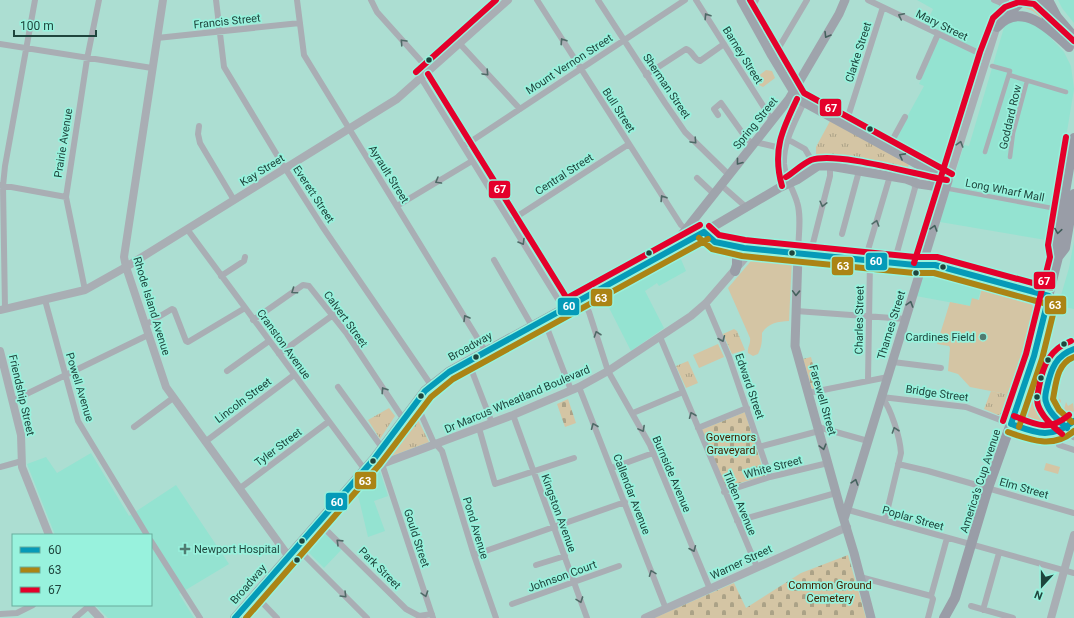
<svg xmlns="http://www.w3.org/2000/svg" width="1074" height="618" viewBox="0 0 1074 618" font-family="Roboto,sans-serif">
<defs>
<pattern id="cemetery-stones" width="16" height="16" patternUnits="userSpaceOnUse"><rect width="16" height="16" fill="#d4c5a4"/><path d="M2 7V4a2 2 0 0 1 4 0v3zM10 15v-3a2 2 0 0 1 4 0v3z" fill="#aba287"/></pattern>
<pattern id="park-tufts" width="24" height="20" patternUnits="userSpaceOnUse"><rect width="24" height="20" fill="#d4c5a4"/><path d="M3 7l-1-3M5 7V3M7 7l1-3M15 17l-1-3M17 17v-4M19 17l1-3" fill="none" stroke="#aba287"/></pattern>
</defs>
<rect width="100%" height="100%" fill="#acded2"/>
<path fill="#94e3d1" d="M917 0H1001L948 177 891 146 924 86 919 84 940 35 924 27 933 9Z
M1058 0H1074V23L1062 8Z
M1008 20 1035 21 1064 52 1071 66 1074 89 1060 174 1063 175 1052 241 940 222 964 145 969 146 1005 24Z
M1074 241V309L1064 307 1057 309 1069 268Z
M680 257 686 271 659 286 657 283 645 291 664 328 631 351 605 300Z
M923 269 983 284 978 300 970 306 916 296Z
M91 453 129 516 176 485 229 564 179 594 194 618H108L95 605H151V535H55L27 464 46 457 57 473Z
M377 471H380L388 496 374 501 385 531 368 537 359 499 356 495Z
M323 532 342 549 324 568 306 550Z"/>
<path fill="#d4c5a4" d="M1030 0H1034L1042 19 1033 11 1025 8 1024 6Z
M766 70 772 71 775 78 763 87 759 85 756 78Z
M760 255 792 258 789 321C778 322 769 322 762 333 762 341 762 346 758 354L753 356 748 353C747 347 751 344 750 338L728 288 751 261Z
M983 284 1024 297C1031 301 1034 306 1034 314L1011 395 970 387 958 374 948 371 950 348 949 346 937 344 950 302 970 306 972 298 979 300Z
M718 344 724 357 699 368 693 355Z
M1052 388H1053L1051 397 1054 402 1060 399 1061 401 1057 412H1055L1048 402Z
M1034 401 1037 402 1047 417 1052 418V423L1048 427H1041L1027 420C1025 414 1029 404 1034 401Z
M1066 402 1068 406 1073 403 1074 411 1065 419 1062 417Z
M1046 463 1060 467 1058 474 1044 470Z"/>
<path fill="url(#cemetery-stones)" d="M811 357 819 387 812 389 803 359Z
M568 399 576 423 565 427 557 404Z
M745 412 765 476 725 487 701 430Z
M848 555 866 618H654L734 583 746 608 801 573Z"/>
<path fill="url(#park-tufts)" d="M830 121 909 164 907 170 816 155V147Z
M734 329 737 331 745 350 732 354 723 334Z
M688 361 698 383 686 388 676 366Z
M991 391 1011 395 1003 414 998 415 984 409Z
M389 408 395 416 380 439 368 420Z
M417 418 429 442 389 457 388 456Z"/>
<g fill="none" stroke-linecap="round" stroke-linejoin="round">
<path stroke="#a9aeb4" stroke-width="4.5" d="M1009 75 1066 92
M985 152 1010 71 992 66
M1010 157 1013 133 1027 81
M950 189 1057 209"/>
<path stroke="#a9aeb4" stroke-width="6" d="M216 0 224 67 283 165 322 226 431 385
M297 0 304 55 486 352
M371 0 377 12 429 70
M537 0 681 225 686 229
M598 0 665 103 685 132 729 175
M696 0 772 120
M868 0 987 57
M994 0 1004 4
M749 13 756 0
M157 38 300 23
M0 44 152 68
M460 44 520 109
M772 56 778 49 807 0
M646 75 686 49C693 51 693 59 700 61L724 44
M919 77 938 34
M421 78 564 309
M718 115 714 109 721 103 746 138 753 144
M199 126 198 134 200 143 234 200
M845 126 883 7
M787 139 805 149 812 161 818 166
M755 142 785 149
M464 146 685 0
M888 148 905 117
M697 178 714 194
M0 185 66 197
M721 185 746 207
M397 206 472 161
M510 221 629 144
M187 229 365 470
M842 234 859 171
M798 254C798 238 802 217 797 202 793 189 785 177 784 164 783 142 795 122 804 102
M810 255 830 176V166
M494 260 532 326
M865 260 890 176
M894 263 915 188 914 182
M221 276 244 261 245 257
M85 290 66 197 87 59 99 0
M582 299 589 312 608 371 650 445 710 589
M45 300 78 421 147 535
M706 303 729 357 770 477
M5 309 3 186 5 166 35 0
M796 311 906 319
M253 320 303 285 309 286 347 334 404 420
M544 320 571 390
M145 325 172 309 174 310 186 341 188 342 245 308
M660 337 757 567
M279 354 333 315
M468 361 492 423
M893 362 941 368
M227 371 269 341
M868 380 870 261
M338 387 383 449
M579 387 666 609
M808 393 888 377
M882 397 966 407 1011 424
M882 397C891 409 900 437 901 453L885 520
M12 401 148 335
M416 403 433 441 442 451 474 555 496 618
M633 413 683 392
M513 415 587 618
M134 427 173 398
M818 427 868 441
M479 428 495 484 574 458
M698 428 747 408
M205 442 294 375
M1059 445 1074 450
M759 447 819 431
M382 464 433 618
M898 464 928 471 1074 513
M0 467 22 461
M612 468 653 453
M239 489 328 422
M724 492 770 477 828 463
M845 509 1074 573
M737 521 836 493
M319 523 406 609 419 616 432 614
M151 541 200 618
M297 548 367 618
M474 555 625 502
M536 565 565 556
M860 577 931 596
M255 595 277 618
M931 596 947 538
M512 604 619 566
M971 606 1013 618
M983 610 999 553
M0 614 17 613 33 605
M75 618 89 606
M928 618 933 599 931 596"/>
<path stroke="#a9aeb4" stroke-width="8" d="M163 0 124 257 126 267 166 387 289 557
M948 181 1005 0
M0 310 85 290 126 267 397 99 508 0
M0 351 21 435 22 467 49 535
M1011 424C1036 433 1053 442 1074 421
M1067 428 1074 436
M374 459 382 464 513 415 579 387 608 371 691 316 706 303 752 250
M88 605 100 618
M645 618 847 527
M1051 618 1074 535"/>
<path stroke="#9fa4ac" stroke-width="9" d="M741 0 772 56 798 99 948 181 844 519
M704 232 779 188 797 180 818 166H830L906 179 919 184 946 188
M669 251 789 99 839 14 845 0
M798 254 795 346 840 507 854 553 871 618"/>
<path stroke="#999da7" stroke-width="10" d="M1038 0 1051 25
M1048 0 1057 17 1074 37
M1009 13 1023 0
M997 27C1020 0 1050 29 1069 47
M726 246 737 255V265L735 271
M1058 257 1056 246 1074 138
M235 618 374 459 425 391 449 372 704 232 715 242 744 248 915 265H935L1049 296
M944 618 955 598 988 488 1028 376 1058 257 1065 248 1074 194"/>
<g stroke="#98f2dd" stroke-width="9">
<path id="bus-1" d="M704 232 715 242 744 248 915 265H935L1049 296
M1011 424 1034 356 1049 296
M1011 424C1036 433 1051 440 1074 421
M1067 428C1059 421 1049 413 1046 402 1044 397 1046 392 1047 387 1051 369 1056 355 1074 349
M235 618 374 459 425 391 449 372 704 232"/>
</g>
<g stroke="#98f2dd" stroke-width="9">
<path id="bus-2" d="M699 238 712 249 742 256 914 273H934L1047 304
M1072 422 1059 410 1053 399C1056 383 1057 363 1074 357
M1019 427 1042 359 1057 298
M1008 432C1030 440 1054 449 1074 431
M246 618 380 464 431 397 453 379 708 239"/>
</g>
<g stroke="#98f2dd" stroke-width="9">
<path id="bus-3" d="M750 0 804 93 952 174
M416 72 496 0
M428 74 571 305
M786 177C794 172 802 164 811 160 837 151 917 175 947 180
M782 186C772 151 782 130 797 99
M709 226 719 235 745 240 915 257H937L1051 288
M914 263 980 52 993 18 1005 7 1019 2 1034 4 1074 41
M560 302 700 225
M1014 416C1036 425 1049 432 1069 415
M1003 421 1026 354 1050 257 1048 245 1066 137
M1062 434C1052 426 1042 417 1038 405 1036 399 1038 393 1039 387 1043 365 1050 349 1071 341"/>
</g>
<use href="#bus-1" stroke="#059ab8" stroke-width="6"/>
<use href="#bus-2" stroke="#ab8415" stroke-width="6"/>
<use href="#bus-3" stroke="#e4002b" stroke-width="6"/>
</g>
<defs><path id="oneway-chevron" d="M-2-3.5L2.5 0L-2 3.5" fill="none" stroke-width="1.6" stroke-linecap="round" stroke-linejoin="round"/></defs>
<g stroke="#4f6a67">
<use href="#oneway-chevron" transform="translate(707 16) rotate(-123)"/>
<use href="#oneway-chevron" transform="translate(901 16) rotate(-154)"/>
<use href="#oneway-chevron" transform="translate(563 41) rotate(-123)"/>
<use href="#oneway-chevron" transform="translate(403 42) rotate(-133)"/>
<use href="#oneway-chevron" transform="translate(486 73) rotate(47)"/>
<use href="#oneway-chevron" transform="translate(694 141) rotate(47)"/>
<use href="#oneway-chevron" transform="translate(960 144) rotate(-73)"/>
<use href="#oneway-chevron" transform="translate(438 181) rotate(150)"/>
<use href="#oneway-chevron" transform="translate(663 198) rotate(-122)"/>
<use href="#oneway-chevron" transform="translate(823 204) rotate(104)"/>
<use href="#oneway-chevron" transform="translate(876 223) rotate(-73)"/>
<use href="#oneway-chevron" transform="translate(522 242) rotate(59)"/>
<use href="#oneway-chevron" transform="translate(294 291) rotate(145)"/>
<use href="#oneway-chevron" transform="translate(466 318) rotate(-121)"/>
<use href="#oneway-chevron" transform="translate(597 334) rotate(-109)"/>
<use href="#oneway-chevron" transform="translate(722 339) rotate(67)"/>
<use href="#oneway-chevron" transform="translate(384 390) rotate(-123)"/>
<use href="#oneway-chevron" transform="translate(692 415) rotate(-112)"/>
<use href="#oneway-chevron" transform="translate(594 426) rotate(-112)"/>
<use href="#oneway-chevron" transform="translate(642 429) rotate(62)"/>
<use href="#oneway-chevron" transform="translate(895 430) rotate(-109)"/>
<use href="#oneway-chevron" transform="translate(339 542) rotate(-136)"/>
<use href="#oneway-chevron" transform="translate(693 549) rotate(67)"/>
<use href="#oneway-chevron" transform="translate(652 573) rotate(-111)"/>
<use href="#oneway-chevron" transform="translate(425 594) rotate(72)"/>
<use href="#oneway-chevron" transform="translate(344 595) rotate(45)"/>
<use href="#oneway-chevron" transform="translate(580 600) rotate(70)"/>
</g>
<g stroke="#45625e">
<use href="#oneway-chevron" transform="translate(827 35) rotate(121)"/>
<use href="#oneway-chevron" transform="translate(902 156) rotate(-152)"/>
<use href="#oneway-chevron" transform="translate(739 162) rotate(128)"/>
<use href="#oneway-chevron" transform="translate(934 228) rotate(-73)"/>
<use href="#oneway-chevron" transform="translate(796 293) rotate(92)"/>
<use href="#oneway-chevron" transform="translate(910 304) rotate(-73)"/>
<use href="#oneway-chevron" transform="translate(823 447) rotate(75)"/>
<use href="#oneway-chevron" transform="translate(855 482) rotate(-73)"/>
</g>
<use stroke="#3e5b58" href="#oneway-chevron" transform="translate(1058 231) rotate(99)"/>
<g fill="#1f453d" stroke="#98f2dd" stroke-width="1.5">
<circle cx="429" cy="60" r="3.5"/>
<circle cx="870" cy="129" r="3.5"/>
<circle cx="649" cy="253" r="3.5"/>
<circle cx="792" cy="253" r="3.5"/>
<circle cx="943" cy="267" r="3.5"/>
<circle cx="916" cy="273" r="3.5"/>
<circle cx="1064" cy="344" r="3.5"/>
<circle cx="476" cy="357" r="3.5"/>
<circle cx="1048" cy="360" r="3.5"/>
<circle cx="1041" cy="378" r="3.5"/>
<circle cx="421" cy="396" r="3.5"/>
<circle cx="1037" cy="397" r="3.5"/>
<circle cx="373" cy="461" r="3.5"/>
<circle cx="302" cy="541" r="3.5"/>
<circle cx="297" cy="560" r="3.5"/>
</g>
<g fill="#507b71" stroke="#98f2dd" stroke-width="1.5">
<circle cx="983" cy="337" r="4"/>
<path d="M183 543h4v4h4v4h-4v4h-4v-4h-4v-4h4z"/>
</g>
<g text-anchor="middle" stroke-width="3.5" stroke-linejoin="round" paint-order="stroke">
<g font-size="11" fill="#1f453d" stroke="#98f2dd">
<text transform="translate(227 21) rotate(-6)" y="4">Francis Street</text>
<text transform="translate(942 25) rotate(26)" y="4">Mary Street</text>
<text transform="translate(858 52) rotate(-72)" y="4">Clarke Street</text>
<text transform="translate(743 55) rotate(58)" y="4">Barney Street</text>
<text transform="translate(569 64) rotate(-33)" y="4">Mount Vernon Street</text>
<text transform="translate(667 86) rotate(56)" y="4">Sherman Street</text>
<text transform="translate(619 110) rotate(57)" y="4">Bull Street</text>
<text transform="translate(1010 117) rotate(-77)" y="4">Goddard Row</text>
<text transform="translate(755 123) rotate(-51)" y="4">Spring Street</text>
<text transform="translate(63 143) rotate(-81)" y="4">Prairie Avenue</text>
<text transform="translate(262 170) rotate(-32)" y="4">Kay Street</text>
<text transform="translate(389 174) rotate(58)" y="4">Ayrault Street</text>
<text transform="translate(564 174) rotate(-33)" y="4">Central Street</text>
<text transform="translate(1005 190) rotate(11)" y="4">Long Wharf Mall</text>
<text transform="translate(314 194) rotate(57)" y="4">Everett Street</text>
<text transform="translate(152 306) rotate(73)" y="4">Rhode Island Avenue</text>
<text transform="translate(346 319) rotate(54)" y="4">Calvert Street</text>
<text transform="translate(859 320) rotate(-89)" y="4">Charles Street</text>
<text transform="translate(891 325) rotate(-73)" y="4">Thames Street</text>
<text transform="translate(284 344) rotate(54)" y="4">Cranston Avenue</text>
<text transform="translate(470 346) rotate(-29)" y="4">Broadway</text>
<text transform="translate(750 386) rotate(71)" y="4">Edward Street</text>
<text transform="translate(80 387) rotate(73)" y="4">Powell Avenue</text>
<text transform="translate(937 393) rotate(8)" y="4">Bridge Street</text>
<text transform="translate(22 395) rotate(77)" y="4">Friendship Street</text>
<text transform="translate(517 399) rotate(-23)" y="4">Dr Marcus Wheatland Boulevard</text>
<text transform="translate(243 400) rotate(-37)" y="4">Lincoln Street</text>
<text transform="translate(823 400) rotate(74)" y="4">Farewell Street</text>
<text transform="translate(278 447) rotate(-37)" y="4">Tyler Street</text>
<text transform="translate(773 467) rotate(-15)" y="4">White Street</text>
<text transform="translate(672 474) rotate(67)" y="4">Burnside Avenue</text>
<text transform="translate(980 481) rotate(-72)" y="4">America's Cup Avenue</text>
<text transform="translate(1024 488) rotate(16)" y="4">Elm Street</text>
<text transform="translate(632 494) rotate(69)" y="4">Callendar Avenue</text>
<text transform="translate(740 503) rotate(67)" y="4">Tilden Avenue</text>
<text transform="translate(559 513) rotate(70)" y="4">Kingston Avenue</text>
<text transform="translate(913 518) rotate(16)" y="4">Poplar Street</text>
<text transform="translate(476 528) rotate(73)" y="4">Pond Avenue</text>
<text transform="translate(417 538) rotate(72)" y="4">Gould Street</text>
<text transform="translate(741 562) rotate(-25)" y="4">Warner Street</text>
<text transform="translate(380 568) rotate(45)" y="4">Park Street</text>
<text transform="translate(562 576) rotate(-20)" y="4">Johnson Court</text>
<text transform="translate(248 584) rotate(-49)" y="4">Broadway</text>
</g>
<g font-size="11" fill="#1f453d" stroke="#98f2dd" text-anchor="end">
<text x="975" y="341">Cardines Field</text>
<text x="194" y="553" text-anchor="start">Newport Hospital</text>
</g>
<g font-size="11" fill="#462201" stroke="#98f2dd">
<text x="731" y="441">Governors<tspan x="731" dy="13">Graveyard</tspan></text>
<text x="830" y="589">Common Ground<tspan x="830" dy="13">Cemetery</tspan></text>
</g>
</g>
<g stroke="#98f2dd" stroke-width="1.5">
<rect x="819" y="98" width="23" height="19" rx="4" fill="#e4002b"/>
<rect x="488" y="180" width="23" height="19" rx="4" fill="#e4002b"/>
<rect x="865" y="252" width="23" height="19" rx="4" fill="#059ab8"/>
<rect x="831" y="256" width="23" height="20" rx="4" fill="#ab8415"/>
<rect x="1033" y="271" width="23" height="19" rx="4" fill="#e4002b"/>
<rect x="590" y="288" width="23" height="19" rx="4" fill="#ab8415"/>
<rect x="1044" y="295" width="23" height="20" rx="4" fill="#ab8415"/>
<rect x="557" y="297" width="23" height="19" rx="4" fill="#059ab8"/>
<rect x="354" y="471" width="23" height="19" rx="4" fill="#ab8415"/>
<rect x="325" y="492" width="23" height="19" rx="4" fill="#059ab8"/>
</g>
<g font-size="11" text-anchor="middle" font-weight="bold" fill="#fff">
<text x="831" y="112">67</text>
<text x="500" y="193">67</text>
<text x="876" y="265">60</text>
<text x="843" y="270">63</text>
<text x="1044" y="285">67</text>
<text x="601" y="302">63</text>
<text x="1055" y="309">63</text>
<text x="569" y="310">60</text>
<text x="365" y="485">63</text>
<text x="337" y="506">60</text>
</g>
<rect x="12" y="534" width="140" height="72" fill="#98f2dd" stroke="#68ad9d"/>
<rect x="20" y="547" width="20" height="6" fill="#059ab8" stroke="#68ad9d"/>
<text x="48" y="554" font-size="12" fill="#1f453d">60</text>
<rect x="20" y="567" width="20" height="6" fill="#ab8415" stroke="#68ad9d"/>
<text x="48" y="574" font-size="12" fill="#1f453d">63</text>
<rect x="20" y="587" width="20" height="6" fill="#e4002b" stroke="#68ad9d"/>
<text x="48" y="594" font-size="12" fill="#1f453d">67</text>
<g transform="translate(1042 586) rotate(201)" stroke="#98f2dd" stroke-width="3" paint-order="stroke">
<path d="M0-3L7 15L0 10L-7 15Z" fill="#1f453d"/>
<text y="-6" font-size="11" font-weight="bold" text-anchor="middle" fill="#1f453d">N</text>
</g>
<path d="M14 30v6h82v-6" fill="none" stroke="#1f453d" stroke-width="2"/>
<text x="20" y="30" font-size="12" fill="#1f453d" stroke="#98f2dd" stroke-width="3" paint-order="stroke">100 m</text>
</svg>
